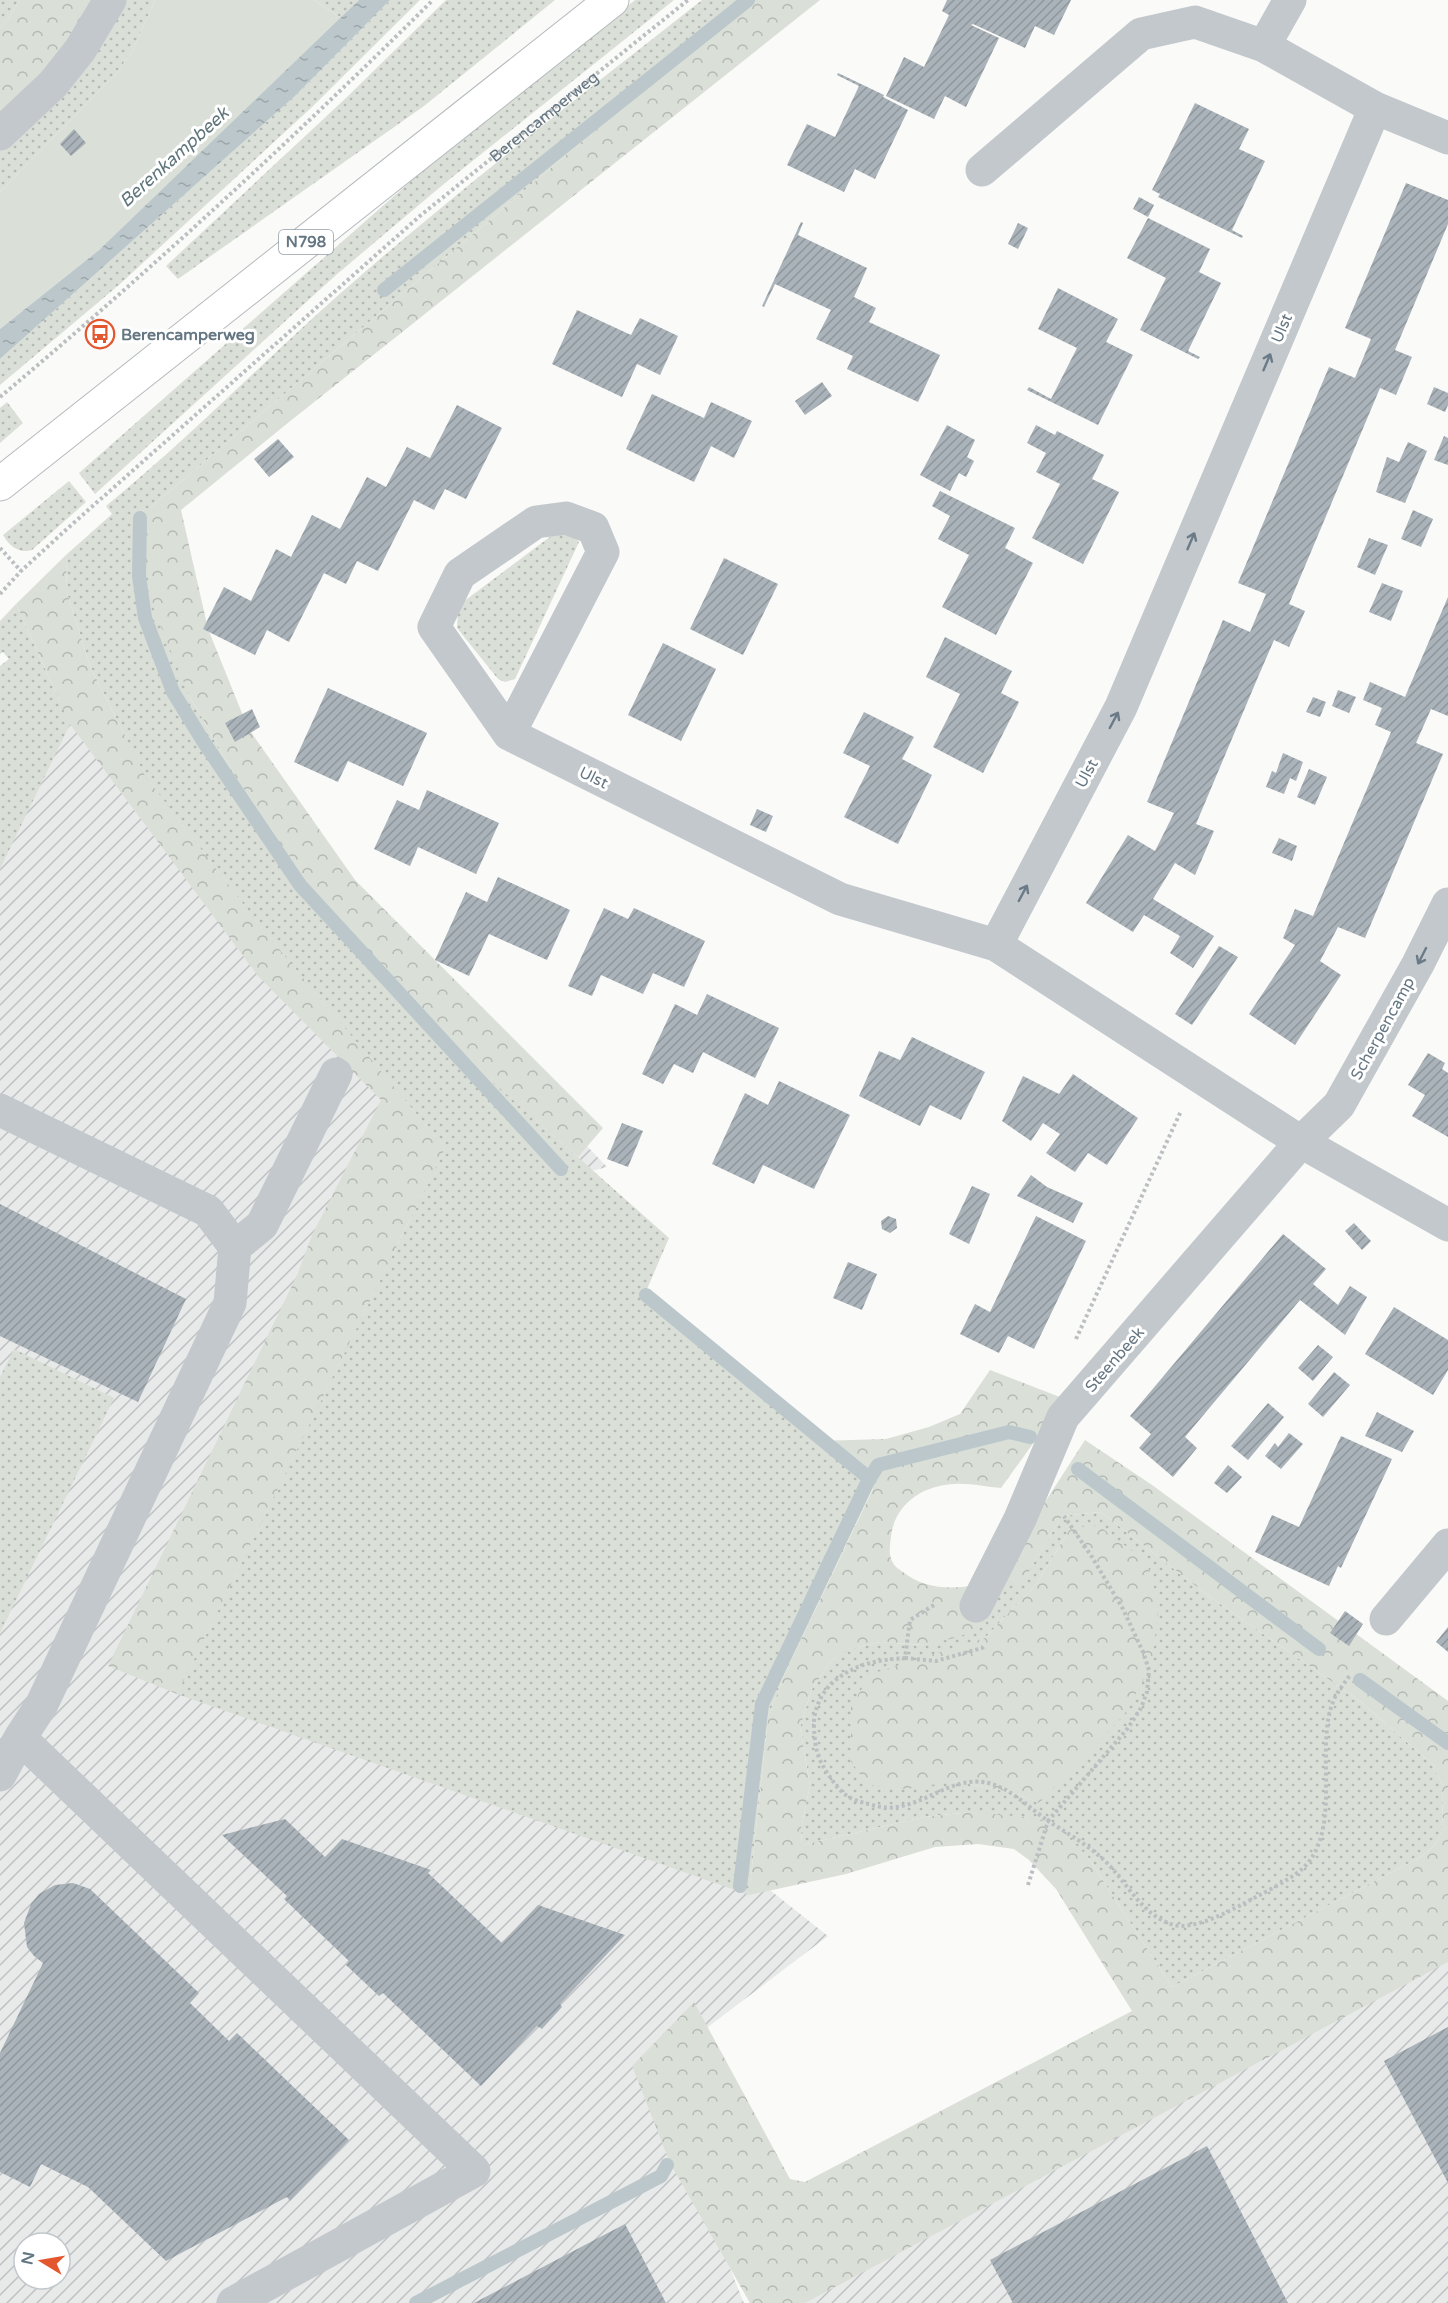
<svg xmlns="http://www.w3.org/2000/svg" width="1448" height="2303" viewBox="0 0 1448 2303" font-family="'Varela Round',sans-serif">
<defs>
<pattern id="industrial-furrows" width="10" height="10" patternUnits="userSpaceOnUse" patternTransform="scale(1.5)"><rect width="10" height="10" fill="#e8e9e9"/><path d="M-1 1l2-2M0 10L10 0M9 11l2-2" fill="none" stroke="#c0c1c2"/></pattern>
<pattern id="grass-dots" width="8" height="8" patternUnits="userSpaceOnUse" patternTransform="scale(1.5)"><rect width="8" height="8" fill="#dadfd7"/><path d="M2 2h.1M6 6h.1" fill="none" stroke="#b4b9b4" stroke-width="1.8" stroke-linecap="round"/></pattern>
<pattern id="forest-crowns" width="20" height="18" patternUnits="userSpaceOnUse" patternTransform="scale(1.5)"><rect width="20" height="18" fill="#dadfd7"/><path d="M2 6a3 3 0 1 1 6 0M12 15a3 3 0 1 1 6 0" fill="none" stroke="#b4b9b4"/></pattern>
<pattern id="water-ripples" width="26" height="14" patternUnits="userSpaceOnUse" patternTransform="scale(1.5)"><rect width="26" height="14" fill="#bbc7cb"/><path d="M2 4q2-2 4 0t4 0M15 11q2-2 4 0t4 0" fill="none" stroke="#9ca6aa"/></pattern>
<pattern id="building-hatch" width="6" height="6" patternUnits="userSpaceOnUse" patternTransform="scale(1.5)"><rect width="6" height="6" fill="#aab3b9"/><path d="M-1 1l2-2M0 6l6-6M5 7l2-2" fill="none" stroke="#8e969c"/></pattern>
</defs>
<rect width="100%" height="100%" fill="#fafaf8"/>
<path fill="url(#industrial-furrows)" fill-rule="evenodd" d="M0 668 276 820 607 1167 378 1226 694 1830 828 1936 650 2071 744 2303H0ZM24 2243H60V2279H24Z
M1448 1949V2303H771Z"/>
<path fill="url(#grass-dots)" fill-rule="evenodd" d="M0 0H20L8 19 0 28Z
M120 0H155L133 50 116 74 0 192V149Z
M314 0H359L341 18Z
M390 0H420L312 107 120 284 0 385V359L295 96Z
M446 0H555L424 106 178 279 166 266 346 98Z
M635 0H674L445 183 336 275 95 494 79 473 427 167Z
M702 0H749L151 507 142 511 189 695 237 779 310 887 395 985 476 1067 669 1238 644 1296 873 1488 786 1671 768 1717 749 1895 177 1694 445 1148 263 930 145 776 90 666 67 593 66 555 112 514 106 506C197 432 277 347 366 271 475 177 589 89 702 0Z
M7 402 23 423 0 443V408Z
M69 481 86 502 32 550C19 554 9 546 3 535Z
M559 530 573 534 579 542 515 679 505 682 498 679 457 628 458 612 463 602Z
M16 604 70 724 0 869V666L9 659 3 652 0 654V621Z
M14 1349 114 1398 0 1633V1377Z
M1101 1512 1206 1594 1361 1702 1432 1764 1443 1786 1442 1832 1435 1845 1421 1857 1172 1987 1087 1856 971 1812 924 1817 802 1845 801 1829 810 1785 800 1727 812 1689 832 1660 848 1649 880 1642 923 1645 994 1581 1022 1582 1062 1516ZM1071 1527 1040 1803 1014 1793 954 1781 939 1654 985 1638 1037 1583Z"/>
<path fill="url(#forest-crowns)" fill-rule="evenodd" d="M20 0H100L68 54 0 120V28L8 19Z
M749 0H820L289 422 181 510 208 629 248 728 355 880 603 1128 578 1157 476 1067 395 985 310 887 237 779 189 695 154 610 144 556 142 511 151 507Z
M66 555 67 593 90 666 145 776 263 930 445 1148 177 1694 108 1666 298 1273 312 1235 381 1100 258 976 70 724 16 604Z
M990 1370 1065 1399 1001 1488C986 1487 970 1483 955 1484 923 1485 895 1504 891 1536 890 1545 888 1555 893 1563 895 1567 900 1570 903 1572 929 1593 964 1589 994 1581L1085 1440 1152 1485 1448 1701V1962L805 2303H750L670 2163 632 2066 694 2002 790 2179 805 2182 1132 2011 1056 1889 1029 1860 1014 1849 978 1844 935 1847 846 1874 749 1895 768 1717 786 1671 873 1489 817 1441 886 1439 929 1427 960 1414ZM1101 1512 1206 1594 1361 1702 1432 1764 1443 1786 1442 1832 1435 1845 1421 1857 1172 1987 1087 1856 1062 1831 1035 1818 971 1812 924 1817 802 1845 801 1829 810 1785 800 1727 812 1689 832 1660 849 1649 880 1642 923 1645 955 1638 979 1629 987 1618 994 1581 1022 1583 1062 1516Z
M1099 1526 1147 1562 1159 1606 1151 1667 1124 1715 1039 1803 1014 1793 954 1781 907 1789 867 1785 851 1761V1706L871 1674 985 1638 1037 1583 1071 1527Z"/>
<path fill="#dadfd7" d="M155 0H314L341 18 99 250 0 329V192L116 74 133 50Z"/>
<path fill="url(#water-ripples)" d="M359 0H390L295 96 0 359V329L99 250Z"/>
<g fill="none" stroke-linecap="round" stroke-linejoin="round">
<path stroke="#bbc7cb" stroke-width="14" d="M384 290 748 0
M140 518 139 576 145 618 173 692 203 741 300 885 561 1169
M646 1295 870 1479
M1078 1469 1319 1649
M1360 1680 1448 1743
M740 1886 762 1704 867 1483 878 1465 1009 1432 1030 1437
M416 2303 661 2176 667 2165"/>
</g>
<path fill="url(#building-hatch)" d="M947 0H1071L1054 35 1035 26 1025 48 973 24 971 25 999 38 966 107 945 96 934 119 886 96 904 57 924 67 949 15 942 11Z
M838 73 884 95 883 97 908 110 875 179 855 169 844 192 787 165 807 124 835 137 859 86 837 75Z
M1195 103 1249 129 1239 149 1265 161 1232 230 1243 236 1242 238 1158 197 1160 194 1152 190Z
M74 129 86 143 71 156 60 144Z
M1406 183 1448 200V224L1395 350 1412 357 1396 395 1380 388 1289 604 1305 611 1289 647 1274 640 1258 677 1196 824 1214 831 1195 875 1175 863 1153 899 1214 936 1193 968 1170 953 1180 936 1144 915 1133 932 1086 903 1128 835 1155 851 1174 813 1147 802 1223 620 1250 632 1266 594 1238 583 1329 367 1355 378 1371 339 1345 328Z
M1139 197 1154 205 1148 217 1133 209Z
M1148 218 1210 249 1199 272 1221 283 1188 351 1200 357 1198 359 1140 330 1166 278 1127 258Z
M801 222 803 223 798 235 867 268 854 297 876 308 869 322 940 355 918 402 847 369 853 356 816 339 831 310 775 284 764 307 762 306Z
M1018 223 1028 228 1018 249 1008 244Z
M1058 288 1118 319 1106 342 1133 355 1098 425 1027 390 1029 387 1051 399 1077 348 1038 329Z
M577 310 631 335 640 318 678 336 660 375 637 364 622 397 552 364Z
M822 382 832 396 805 415 795 401Z
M1434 387 1448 393V405L1445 412 1427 404Z
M652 394 704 418 711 402 752 421 734 458 711 446 694 482 626 449Z
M457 405 502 428 466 499 445 489 434 510 414 500 378 571 357 561 346 584 324 573 289 642 267 630 255 655 203 629 224 587 251 601 276 549 291 557 312 515 340 529 367 477 386 487 407 447 430 458Z
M947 425 975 440 967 457 974 461 966 477 959 473 950 491 920 475Z
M1036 425 1055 435 1057 431 1104 455 1092 479 1119 492 1083 564 1032 538 1060 484 1036 472 1046 453 1027 443Z
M1444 436 1448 438V465L1434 460Z
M278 439 294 457 269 477 254 459Z
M1408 442 1427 451 1405 503 1376 492 1387 457 1399 462Z
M940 491 1015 528 1005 548 1033 563 996 635 942 607 969 555 938 539 950 516 932 506Z
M1413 510 1433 519 1421 547 1401 539Z
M1369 538 1388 545 1375 575 1357 567Z
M724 558 778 584 743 655 690 629Z
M1382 583 1403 591 1391 621 1369 612Z
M1448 597V716L1431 709 1416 743 1443 754 1365 938 1338 927 1320 961 1341 975 1295 1045 1249 1014 1295 945 1283 938 1295 909 1313 916 1391 732 1375 725 1382 708 1363 700 1370 682 1405 697Z
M945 637 1012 671 1001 693 1019 702 983 773 933 747 960 694 926 677Z
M663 643 716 669 681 741 628 715Z
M328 688 427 733 403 786 348 761 338 782 294 762Z
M1338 690 1356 697 1349 713 1332 706Z
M1313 697 1326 702 1320 717 1306 712Z
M252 709 260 727 235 742 225 723Z
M864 712 914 737 902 759 932 775 898 844 844 817 870 766 843 753Z
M1283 753 1303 762 1296 781 1290 778 1284 794 1266 787 1272 771 1276 773Z
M1309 769 1327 777 1315 805 1297 797Z
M427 790 499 823 476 874 418 847 410 866 374 849 397 800 419 810Z
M757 809 773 816 766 832 750 825Z
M1279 838 1297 846 1292 861 1272 853Z
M498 877 570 910 547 960 489 934 469 976 435 960 466 892 487 902Z
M604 908 628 919 634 908 705 941 684 987 653 973 643 994 601 975 592 996 568 986Z
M1219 946 1238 957 1192 1025 1175 1014Z
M707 994 779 1028 755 1078 703 1052 693 1073 674 1064 663 1084 642 1074 675 1004 697 1015Z
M912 1037 985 1072 961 1120 930 1105 920 1126 859 1096 879 1051 900 1060Z
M1428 1053 1445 1063 1442 1069 1448 1073V1137L1412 1116 1425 1095 1408 1085Z
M1073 1074 1138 1118 1107 1165 1088 1153 1075 1172 1046 1153 1060 1134 1043 1123 1031 1141 1002 1121 1023 1076 1059 1094Z
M779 1081 850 1115 814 1189 763 1165 754 1184 712 1164 745 1093 768 1105Z
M622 1123 643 1131 628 1167 607 1159Z
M1031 1175 1047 1187 1083 1203 1073 1223 1017 1196Z
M972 1186 990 1194 969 1244 949 1234Z
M0 1204 186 1299 138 1402 0 1336Z
M888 1216 896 1219 897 1228 890 1233 882 1229 881 1221Z
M1036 1216 1086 1241 1034 1349 1008 1336 999 1353 960 1334 975 1304 990 1312Z
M1354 1223 1371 1241 1362 1250 1345 1231Z
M1283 1234 1326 1269 1313 1284 1338 1305 1350 1286 1367 1297 1345 1335 1300 1300 1185 1437 1197 1448 1173 1477 1139 1448 1151 1434 1130 1416Z
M848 1262 877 1274 862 1310 833 1298Z
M1394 1307 1448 1340V1370L1433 1395 1365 1354Z
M1318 1345 1333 1357 1313 1381 1298 1368Z
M1334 1372 1350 1385 1323 1417 1308 1404Z
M1268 1403 1284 1417 1248 1460 1231 1446Z
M1377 1412 1414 1431 1402 1452 1365 1436Z
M1289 1433 1303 1444 1281 1469 1265 1456 1275 1443 1278 1447Z
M1341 1436 1392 1459 1341 1568 1338 1566 1329 1586 1255 1552 1272 1515 1299 1527Z
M1228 1465 1242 1477 1227 1493 1214 1483Z
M1345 1611 1363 1624 1349 1646 1330 1633Z
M1448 1627V1652L1436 1642Z
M285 1819 325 1857 342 1839 431 1870 428 1873 502 1943 538 1905 625 1935 560 2004 562 2007 542 2029 537 2026 481 2086 383 1993 379 1996 346 1965 349 1961 284 1899 287 1896 222 1835Z
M73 1883 90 1889 199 1993 190 2003 229 2041 237 2033 349 2140 290 2201 287 2197 166 2261 88 2187 41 2164 30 2187 0 2172V2053L43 1963 34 1956 27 1947 24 1923 31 1904 39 1894 55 1885Z
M1448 2027V2183L1384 2061Z
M1207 2146 1288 2303H1013L990 2260Z
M625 2224 666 2303H474Z"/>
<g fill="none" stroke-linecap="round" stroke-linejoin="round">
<g stroke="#b5babe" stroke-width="35">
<path id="major" d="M0 484 612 0"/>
</g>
<g stroke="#bbbfc2" stroke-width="4" stroke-dasharray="3 3" stroke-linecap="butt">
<path d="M0 397C150 271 294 138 433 0"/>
<path d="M0 548 21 571"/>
<path id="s1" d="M0 594 21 571 68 528 421 215 688 0"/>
<path d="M1076 1339 1181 1111"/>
<path d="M934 1605 910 1620 905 1658C879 1660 858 1663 837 1679 823 1689 813 1709 814 1726 815 1754 819 1762 835 1784 843 1795 852 1800 865 1803 875 1806 886 1809 896 1807 929 1803 957 1773 992 1784 1012 1790 1031 1809 1048 1821L1128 1728 1141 1708 1147 1692 1149 1670 1143 1652 1123 1609 1092 1557 1064 1516"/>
<path d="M905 1658 936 1661 982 1648 985 1645"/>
<path d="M1028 1885 1048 1821C1067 1833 1088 1845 1105 1861 1126 1881 1143 1917 1174 1925 1193 1930 1226 1913 1243 1904 1259 1895 1289 1881 1302 1869 1344 1831 1314 1749 1333 1702 1336 1693 1344 1684 1350 1675"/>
</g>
<path stroke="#c3c8cc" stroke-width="33" d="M1264 46 1290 0
M0 134 53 84 80 50 110 0
M982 170 1141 34 1195 22 1264 46 1375 108 1448 138
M509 734 603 552 593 528 566 518 536 522 460 574 434 627 509 734 840 899 996 945 1301 1142 1448 1225
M996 945 1121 707 1375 108
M0 1110 208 1211 235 1247 230 1303 42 1704 20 1738 0 1775
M235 1247 262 1225 336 1074
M976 1606 1020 1519 1063 1417 1301 1142 1339 1105 1418 964 1448 904
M1386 1619 1448 1545
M20 1738 474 2171 233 2303"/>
<use href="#major" stroke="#fff" stroke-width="33"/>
</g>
<defs><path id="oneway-shaft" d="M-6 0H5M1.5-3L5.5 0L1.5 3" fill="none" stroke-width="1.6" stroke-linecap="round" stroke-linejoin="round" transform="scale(1.5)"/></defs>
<g stroke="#6a7a87">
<use href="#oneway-shaft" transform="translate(1267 362) rotate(-67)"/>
<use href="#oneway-shaft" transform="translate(1191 541) rotate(-67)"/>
<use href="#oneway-shaft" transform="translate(1114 720) rotate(-62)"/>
<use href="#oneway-shaft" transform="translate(1023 893) rotate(-62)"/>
<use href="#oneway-shaft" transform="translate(1422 956) rotate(117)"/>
</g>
<defs>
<g id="bus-ring" transform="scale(1.5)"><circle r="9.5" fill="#fff" stroke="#e4572e" stroke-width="1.5"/><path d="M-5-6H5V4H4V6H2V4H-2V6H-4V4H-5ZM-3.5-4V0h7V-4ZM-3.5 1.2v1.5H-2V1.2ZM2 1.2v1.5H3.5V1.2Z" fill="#e4572e"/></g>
</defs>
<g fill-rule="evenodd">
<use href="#bus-ring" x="100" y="334"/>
</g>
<g text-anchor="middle" stroke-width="6" stroke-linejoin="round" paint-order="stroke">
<rect fill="#fff" stroke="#939fa8" stroke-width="1.5" x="279" y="230" width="54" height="24" rx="4.5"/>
<g font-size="15" font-weight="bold" fill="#657683">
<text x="306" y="247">N798</text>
</g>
<g font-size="16" fill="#657683" stroke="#fff">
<text dy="6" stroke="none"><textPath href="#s1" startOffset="724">Berencamperweg</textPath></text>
<text transform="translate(1281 328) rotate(-67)" y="6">Ulst</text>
<text transform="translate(1086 773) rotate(-62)" y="6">Ulst</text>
<text transform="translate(594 777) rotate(26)" y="6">Ulst</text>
<text transform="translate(1382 1028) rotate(-61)" y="6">Scherpencamp</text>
<text transform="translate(1114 1359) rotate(-49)" y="6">Steenbeek</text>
</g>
<g font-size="16" font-weight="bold" fill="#657683" stroke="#fff" text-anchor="start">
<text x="121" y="340">Berencamperweg</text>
</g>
<g font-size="18" font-style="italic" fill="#60757c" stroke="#fff">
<text transform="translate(174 157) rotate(-42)" y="6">Berenkampbeek</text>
</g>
</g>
<g transform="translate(42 2261) rotate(281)"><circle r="28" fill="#ffffff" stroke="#c1c8cd" stroke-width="1.5"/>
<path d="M0-4.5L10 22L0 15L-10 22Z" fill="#e4572e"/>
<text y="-9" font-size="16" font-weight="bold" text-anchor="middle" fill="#657683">N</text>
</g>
</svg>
